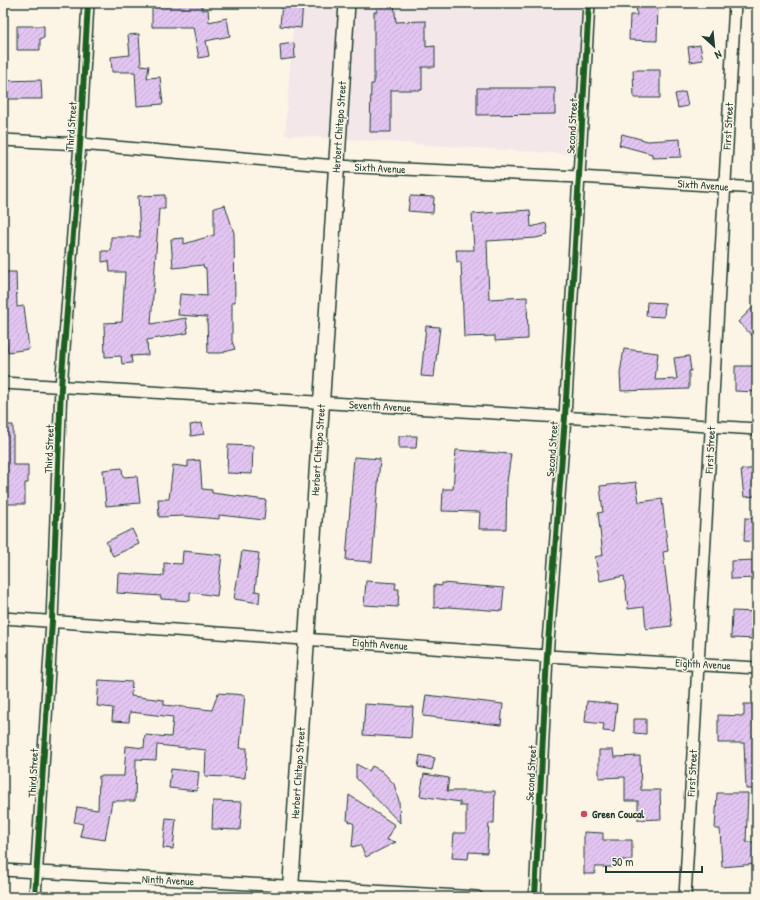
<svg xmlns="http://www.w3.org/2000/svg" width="760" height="900" viewBox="0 0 760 900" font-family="'Patrick Hand',sans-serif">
<defs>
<pattern id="building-hatch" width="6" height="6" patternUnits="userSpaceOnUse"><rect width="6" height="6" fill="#e3c5f2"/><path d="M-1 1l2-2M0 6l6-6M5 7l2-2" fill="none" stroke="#c2aad0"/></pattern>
</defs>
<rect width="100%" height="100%" fill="#fcf5e5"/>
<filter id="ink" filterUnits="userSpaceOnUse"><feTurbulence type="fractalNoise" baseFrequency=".025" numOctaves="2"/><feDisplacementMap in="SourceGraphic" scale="8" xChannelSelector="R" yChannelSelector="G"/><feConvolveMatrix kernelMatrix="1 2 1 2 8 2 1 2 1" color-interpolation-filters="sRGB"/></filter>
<g filter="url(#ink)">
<path fill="#f4e7e9" d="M295 3H588L579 155 285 135Z"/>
<path fill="url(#building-hatch)" stroke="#1f3d34" d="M152 3H202V10L208 9 209 22 227 18 230 36 206 41 209 56 199 58 193 27H152Z
M282 3H303L301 28 280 26Z
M394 3 396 22 426 21V47L435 46V67H422V90H391V132H370L371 84H374V12H377L376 4Z
M636 3H658L657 41 629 40 630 15H637Z
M17 26H44V38L40 39V50H17Z
M139 34 141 65 149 66 147 78 160 77 163 104 137 106 135 72H112L111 57 130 55 128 35Z
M294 43 295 58 281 60 280 45Z
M700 45 703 60 690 62 688 47Z
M633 70H660V98H634Z
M41 80 42 99H3V81Z
M477 88H555V114L477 115Z
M685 92 688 106 678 108 675 94Z
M622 134 648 141 680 139 681 157 652 158V154L619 145Z
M165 195V209H159L151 324 186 318 188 333 147 340 148 355 131 356 132 363 122 364 121 356 105 357 104 323 122 322 125 272H110L109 261 102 262V251H111V237H140L138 196Z
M410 196 434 197 433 213 408 211Z
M225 205 234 233 235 302H232V341L235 349 221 353H208L207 317 178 315 180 294 207 296 206 268H204L203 265 173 268 171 239 184 238V244L214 235V208Z
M530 210 531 227 546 223 548 235 536 238 487 241 489 299 527 297 528 339 495 341V336L464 337 461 262H457L456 250H474L472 214Z
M3 272H16L17 307 24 306 29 349 8 352 3 311Z
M647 302 665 303 664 317 646 316Z
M757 303V340L738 322Z
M426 326 440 327 434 377 421 376Z
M624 349 658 353 655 380 677 379 674 358 689 356 691 371H689V389L621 391 620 373Z
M735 366H757V392L735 391Z
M202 423 204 434 191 436 190 425Z
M3 425H13V465H28V483H25V504H3Z
M399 436H417L416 448H399Z
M228 445 253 446 252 474 227 473Z
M456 450 511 454 507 482 506 529H479L480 512 442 511 443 489H453Z
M354 457 380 459 372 562 346 560Z
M200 460 202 489 212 490V493L266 500 264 520 219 515V519L184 516 159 517 158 499H169L173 465 188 467V461Z
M122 468 123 477 137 476 140 503 106 506 103 470Z
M757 468V496L744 497 741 470Z
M636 482 639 502 662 499 668 551 663 552 672 626 646 629 644 607 628 609 624 576 600 581 595 557 603 555 598 513 603 512 600 486Z
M745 518 757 519V542L744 541Z
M132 529 139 544 113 556 106 542Z
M183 551 222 555 217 596 190 592V601L161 599V596L117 593 118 573 164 576V563L182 564Z
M242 551 259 553 255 591 260 592 259 603 234 599Z
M757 560V578L731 579V561Z
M366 581 396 583 395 589H399L398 607 364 605Z
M442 583 504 588 502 611 448 607 434 608V585L442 586Z
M732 611 757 612V639L731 638Z
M99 680 132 682 131 696 164 700V705L212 710 218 693 245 695 240 748H247L245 778 205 776 206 750 157 745 156 760 136 759 135 801H112L105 840 80 836 83 824 74 822 77 807 98 810 99 776H124L126 746 144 748 145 735 171 737 173 717 130 712 129 722 112 721 113 708 97 706Z
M426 695 503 704 501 725 423 716Z
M587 701 617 704 614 732 603 731 604 724 585 722Z
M365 704 413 707 411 738 363 735Z
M744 704H757V789H746L744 743H718V715L744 716Z
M634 719H646V734L634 733Z
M599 750H613L614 757 640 756 641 790H660L661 819 638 820V801H625V777L599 778Z
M420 755 435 758 432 770 418 767Z
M356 764 369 771 372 766 382 771 394 784 399 801 400 823 356 778Z
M171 769 199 772 197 791 169 788Z
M424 774 449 778 447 791H495L494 823H489L487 853 469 852 468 859 452 858 454 833H466V806H460V802L420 796Z
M717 793H748L746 842H755L757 864 722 867 720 829H715Z
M349 795 395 825 387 840 396 842 366 857 360 845 352 847 354 824 347 820Z
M213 801 242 802 240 830 212 829Z
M166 818 176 819 173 849 163 848Z
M584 832 603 833V840H632V860H613V867H595V874H584Z"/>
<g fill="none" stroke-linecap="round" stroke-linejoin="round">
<g stroke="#1f3d34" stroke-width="14">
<path id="minor" d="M3 140 80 144 336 166 579 177 757 188
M3 383 757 429
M3 618 547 656 757 668
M3 870 477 897
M35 897 52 621 61 387 80 144 88 3
M535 897 547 656 565 417 589 3
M685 897 735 3"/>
</g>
<g stroke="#1f3d34" stroke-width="18">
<path id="secondary" d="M290 897 347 3"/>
</g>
<use href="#minor" stroke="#fcf5e5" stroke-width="11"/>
<use href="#secondary" stroke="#fcf5e5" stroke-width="15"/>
<g stroke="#fcf5e5" stroke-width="8">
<path id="cycleway" d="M35 897 52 621 61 387 80 144 88 3
M535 897 547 656 565 417 589 3"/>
</g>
<use href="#cycleway" stroke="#1b5e20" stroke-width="6"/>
</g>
</g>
<circle fill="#d1495b" stroke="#fcf5e5" stroke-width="1.5" cx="584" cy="814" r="4"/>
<g text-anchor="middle" stroke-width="3" stroke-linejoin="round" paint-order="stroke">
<g font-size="11" fill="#1f3d34" stroke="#fcf5e5">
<text transform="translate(71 126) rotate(-86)" y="4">Third Street</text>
<text transform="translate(572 126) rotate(-87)" y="4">Second Street</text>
<text transform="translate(728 126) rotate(-87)" y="4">First Street</text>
<text transform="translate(339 127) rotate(-86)" y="4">Herbert Chitepo Street</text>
<text transform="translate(380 168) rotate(3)" y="4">Sixth Avenue</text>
<text transform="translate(703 185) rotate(4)" y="4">Sixth Avenue</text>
<text transform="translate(380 406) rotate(3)" y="4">Seventh Avenue</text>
<text transform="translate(49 449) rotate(-88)" y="4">Third Street</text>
<text transform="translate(552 449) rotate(-86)" y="4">Second Street</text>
<text transform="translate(318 450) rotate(-86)" y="4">Herbert Chitepo Street</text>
<text transform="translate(710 450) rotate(-87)" y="4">First Street</text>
<text transform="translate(380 644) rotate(4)" y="4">Eighth Avenue</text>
<text transform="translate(703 664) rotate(3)" y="4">Eighth Avenue</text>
<text transform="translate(33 773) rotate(-87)" y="4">Third Street</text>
<text transform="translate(298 773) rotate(-86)" y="4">Herbert Chitepo Street</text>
<text transform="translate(531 773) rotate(-87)" y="4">Second Street</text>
<text transform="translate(692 773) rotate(-87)" y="4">First Street</text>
<text transform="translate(168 880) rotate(3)" y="4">Ninth Avenue</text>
</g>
<g font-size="11" font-weight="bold" fill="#1f3d34" stroke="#fcf5e5" text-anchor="start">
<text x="592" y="818">Green Coucal</text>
</g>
</g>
<rect width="760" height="900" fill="none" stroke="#fcf5e5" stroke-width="16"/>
<rect x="8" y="8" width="744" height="884" fill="none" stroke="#1f3d34" stroke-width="1.5" filter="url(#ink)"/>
<g transform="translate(714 46) rotate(153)" stroke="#fcf5e5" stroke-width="3" paint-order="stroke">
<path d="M0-3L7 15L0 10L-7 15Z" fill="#1f3d34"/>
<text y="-6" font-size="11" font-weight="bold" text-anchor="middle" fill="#1f3d34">N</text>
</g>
<path d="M606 866v6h96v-6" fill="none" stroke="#1f3d34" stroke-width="2"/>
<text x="612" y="866" font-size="12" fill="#1f3d34" stroke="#fcf5e5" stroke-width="3" paint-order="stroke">50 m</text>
</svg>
